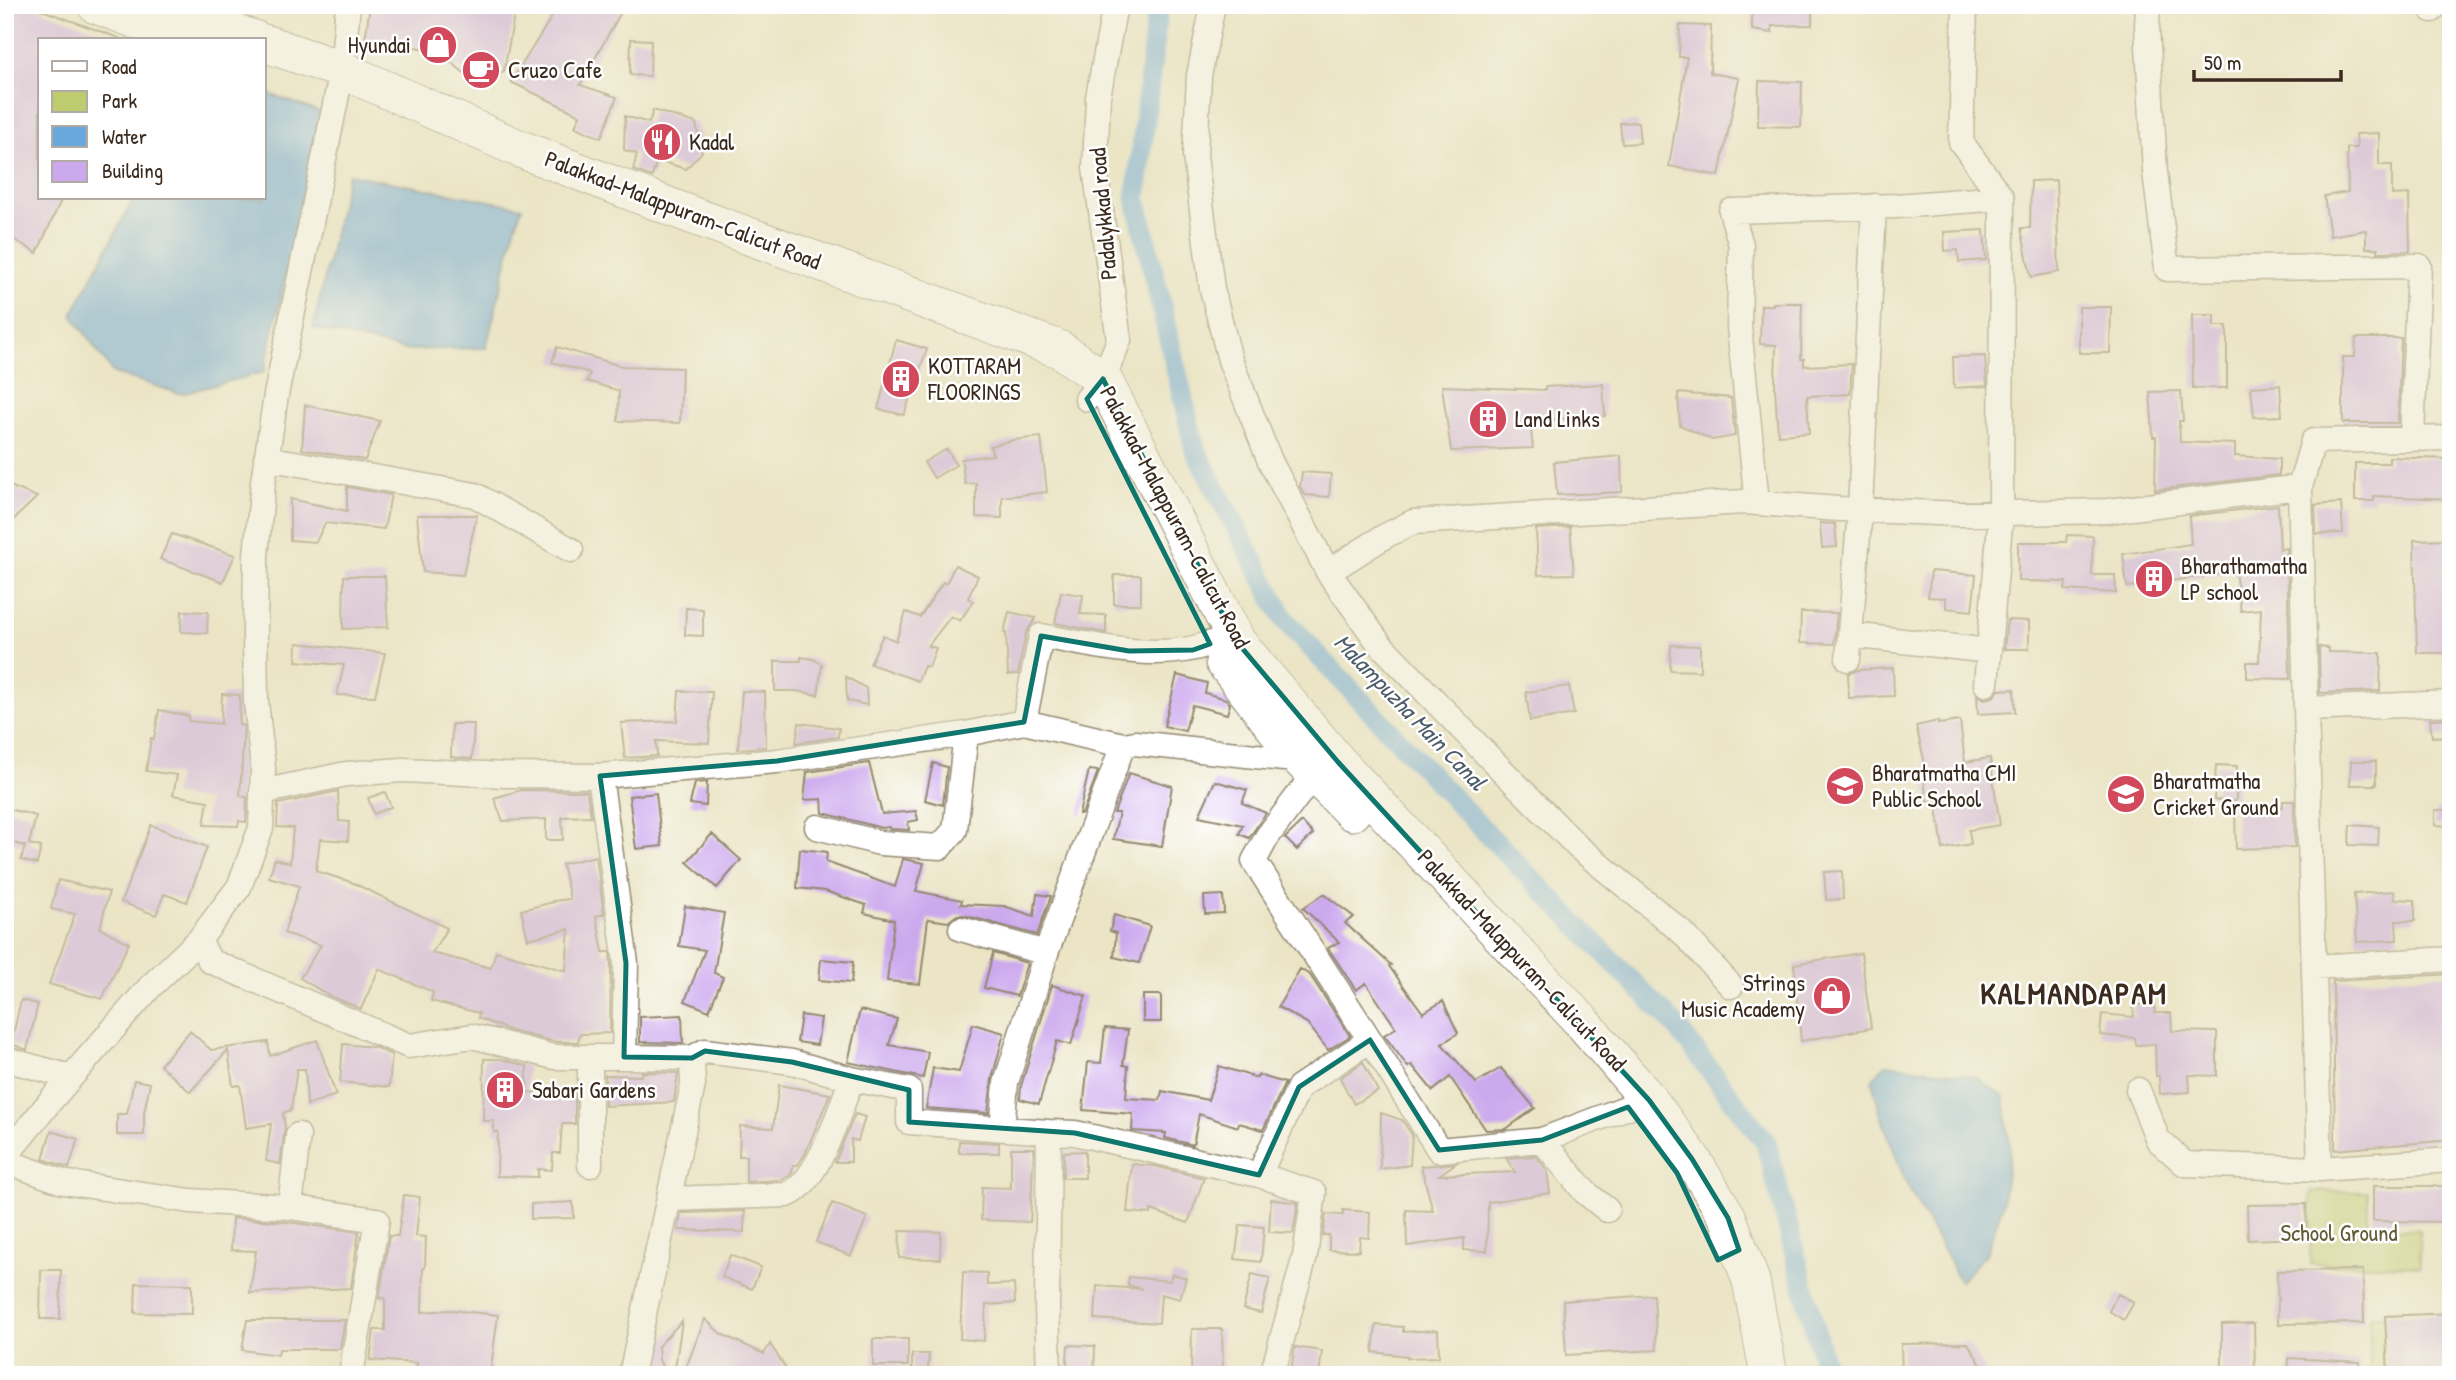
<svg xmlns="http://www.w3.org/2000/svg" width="2456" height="1380" viewBox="0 0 2456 1380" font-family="'Patrick Hand',sans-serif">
<rect width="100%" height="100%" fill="#fff"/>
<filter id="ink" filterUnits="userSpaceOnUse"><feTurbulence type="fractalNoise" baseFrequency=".0143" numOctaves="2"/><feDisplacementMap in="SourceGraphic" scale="14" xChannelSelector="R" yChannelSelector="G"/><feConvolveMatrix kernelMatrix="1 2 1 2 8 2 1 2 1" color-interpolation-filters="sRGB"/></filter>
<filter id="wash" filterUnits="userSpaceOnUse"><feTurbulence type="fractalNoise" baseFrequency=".00686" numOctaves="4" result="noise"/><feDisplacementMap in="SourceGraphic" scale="28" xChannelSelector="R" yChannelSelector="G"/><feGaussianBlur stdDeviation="1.57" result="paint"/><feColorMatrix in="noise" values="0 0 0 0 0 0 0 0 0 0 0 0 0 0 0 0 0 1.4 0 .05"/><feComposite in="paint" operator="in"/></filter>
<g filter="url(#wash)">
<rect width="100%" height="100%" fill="#ebe5c6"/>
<path fill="#bdcc6f" stroke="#7c7b46" stroke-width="2" d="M2311 1191 2368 1192V1228L2420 1230V1266L2310 1264Z
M2370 1316H2424V1375H2370Z"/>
<path fill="#6aa7dc" stroke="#52687d" stroke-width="2" d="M264 92 322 113 264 372 181 394 113 373 72 315 134 198H264Z
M348 174 522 207 514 232 486 348 405 350 313 328Z
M1886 1064 1974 1076 2004 1097 2010 1149 2002 1207 1986 1254 1960 1281 1906 1183 1881 1116 1872 1080Z"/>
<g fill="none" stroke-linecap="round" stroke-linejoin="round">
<path stroke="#6aa7dc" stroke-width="21" d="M1158 5 1136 198 1195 450 1285 620 1466 812 1676 1026 1766 1143 1827 1375"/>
</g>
<g id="blocks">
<path fill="#cca9ed" d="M5 5H28L119 38 118 40H40V198H62L37 253 5 234Z
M370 5H516L504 71 483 88 452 63 421 48 365 40Z
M559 5H625L580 85 617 97 601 138 575 127 580 115 511 82Z
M1752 5H1812V25L1772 26V33L1752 30Z
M1680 25 1711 26 1710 73 1739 78 1719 176 1669 166 1687 57H1679Z
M631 39 651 40 650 76 630 75Z
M1759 81 1802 82 1801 127 1758 126Z
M653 110 696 123 702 152 686 169 657 160 652 177 633 170 637 154 624 150 625 116 649 123Z
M1638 122 1640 143 1622 144 1620 123Z
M2379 133V165H2392V195L2409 194 2410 251 2378 252V248H2366V230L2330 236 2324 196 2348 192 2347 148H2357L2356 134Z
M2056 180 2059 272 2031 277 2021 228H2030L2031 181Z
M1984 230 1986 260 1959 262 1958 250 1945 251 1944 232Z
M1773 303H1802L1801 359H1804V366L1852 364 1850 394 1807 396 1809 433 1778 435 1775 388 1776 345 1760 344 1761 305H1773Z
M2079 307H2111L2110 353H2079Z
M2192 315H2214V326H2227V388H2193Z
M2356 338H2401L2398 423H2343V357H2355Z
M896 340 927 349 904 415 878 409Z
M557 347 621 366 682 368 680 423 618 421 619 391 587 381 590 373 552 362Z
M1985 356 1987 386 1954 388 1953 357Z
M1603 384 1605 416 1530 421 1533 448 1451 451 1442 386 1545 390V387Z
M2280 385 2282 416 2254 417 2251 387Z
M2181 391 2183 421H2179L2180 442 2235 444V456L2279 459V475L2155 490 2156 437H2153L2150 392Z
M1678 393 1731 398 1735 436 1712 440 1680 425Z
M305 405 380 421 365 460 302 449Z
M1041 437 1047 492 1002 497V518L976 517V483L965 484 961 459 993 455 990 446 1013 440Z
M947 449 956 465 934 478 924 462Z
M1621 456 1622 492 1557 495 1554 462Z
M2389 457 2451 459V499L2374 496V501H2355V463H2389Z
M1302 472 1331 474 1329 497 1305 495 1300 487Z
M5 484 37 497 5 528Z
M347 487 391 495 384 529 325 523 316 542 290 540V499L347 511Z
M2341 503 2343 533 2316 534 2315 505Z
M2278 505 2280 549 2287 548 2290 679 2247 678V662H2259L2261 609 2241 611 2235 572 2127 587 2123 554 2191 544 2189 516Z
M417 515H477L463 575 423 572Z
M1820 523 1835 524 1837 547 1822 548Z
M1570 527 1574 574 1538 575 1536 529Z
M172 534 235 555 223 582 160 559Z
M2067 535 2093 536 2092 575H2115L2116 593 2065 590 2066 582 2018 581V542H2066Z
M2451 539V653H2417L2414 540Z
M955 565 978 576 968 598 973 601 960 621 951 616 928 646 936 648 929 667 924 666 918 681 870 664 883 635 896 641 906 612 920 617 943 582 946 584Z
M1931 571 1976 575 1972 611 1946 608V598L1928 597Z
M1114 575H1141V604H1114Z
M344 576H385L388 627 343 629Z
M1061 592 1083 595 1080 614 1106 615V633L1055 623Z
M686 608 703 609V636L685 635Z
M182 611 208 612 207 633 181 632Z
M1009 612 1036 618 1026 633 1018 674 1008 675 1006 633H1004Z
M1801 612 1837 613 1834 644 1800 643Z
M2007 620 2029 621V649H2004Z
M297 643 385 653 375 696 337 695 344 665 296 661Z
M1671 645 1700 646V671L1670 670Z
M2319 647 2328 648V652L2381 653 2380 691 2320 693Z
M801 657 813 659 822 664 818 695 796 691H775V661H801Z
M1893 668 1894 696 1849 698 1848 674 1858 670Z
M1177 675 1207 683 1205 693 1226 699 1230 704 1227 714 1192 705 1185 731 1164 726Z
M846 677 866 688 867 705 847 701Z
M1569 686 1574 714 1530 721 1526 692Z
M2014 689 2015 712 1978 714 1977 695 1985 699 1993 697 1999 690Z
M679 691 712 692 709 743 656 741 657 756 625 758 621 723 677 721Z
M742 691 765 692 766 747 738 749Z
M222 694 240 695 239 725 244 726 240 796 247 797 246 822 239 821 238 826 204 825 208 801 173 795 177 775 146 771 151 738 154 739 159 710 189 716 188 721 221 724Z
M2451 718V736L2432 737 2430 719Z
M1938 721V724L1960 721 1965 762 1990 758 2000 825 1969 830 1971 844 1943 849 1936 800 1927 801 1922 768H1926L1916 726Z
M799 723 839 728 838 737 796 743Z
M452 724H474L472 759 451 757Z
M2351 761H2376V785H2350Z
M869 763 882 814 916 811 918 820 908 822 909 830 890 829 889 827 882 828 823 813 822 799 804 800 807 772Z
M933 763 947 767 943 805 925 800Z
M2216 765 2237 766 2236 801 2214 800Z
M1089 770 1098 771 1082 814H1079Z
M1129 773 1172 786 1162 846 1113 839 1119 813H1114Z
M1215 781 1247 790 1242 803 1266 813 1249 838 1239 834 1243 825 1199 816Z
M707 782 706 806 690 804 695 783Z
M521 790 587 791 591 816 562 817 563 840H546V819L503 821 494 798Z
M338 791 339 821 349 822 348 841 320 839 316 871 351 882 447 928 432 953 491 968 496 951 566 971 569 929 528 939 521 910 554 902 553 901 570 899 562 864 596 856 604 914 596 916 603 952H610L611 964 610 1033 580 1034 578 1042H556L511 1031 478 1018 479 1013 431 1001 433 992 379 969 361 1009 328 995 300 978 321 945 284 933 299 886 269 877 275 859 290 863 293 828 277 827 278 804Z
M385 792 391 807 374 814 368 798Z
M656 793 662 846 636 849 629 796Z
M2283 801H2294L2295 847 2236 849 2235 809 2283 807Z
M5 808 36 816 29 844 41 847 37 864 21 860 25 846 5 841Z
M2435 810H2451V826L2435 825Z
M1302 822 1313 834 1297 850 1285 838Z
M151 825 207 847 187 902 164 894 156 915 121 902Z
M2350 825 2379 827 2378 846 2349 845Z
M712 834 741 860 717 888 687 862Z
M800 849 827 852 826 862 895 887 903 859 924 863 916 891 962 900 961 904 1004 906 1034 916 1037 894 1051 896 1037 935 964 915H957L948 922 928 919 920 984 887 981 894 920 864 913 866 905 825 891 797 888Z
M1842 871 1843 899 1826 900 1824 872Z
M58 880 109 892 100 928 129 943 102 999 49 984 75 914 51 909Z
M2394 891 2395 899 2415 900V921H2396L2397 940 2357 942 2354 894Z
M1324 894 1354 917 1345 923 1391 965 1389 966 1423 1013 1443 1001 1458 1033 1442 1044 1476 1083 1501 1068 1535 1108 1506 1129 1486 1130 1450 1077 1433 1091 1412 1065 1408 1067 1384 1035 1396 1028 1366 983 1356 990 1328 948 1339 942 1303 908Z
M1223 895 1224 913 1205 914 1204 896Z
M685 906 724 913 714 973 723 977 709 1011 685 1001 705 950 679 946Z
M1114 915 1150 926 1139 963 1114 957 1116 933 1110 931Z
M993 953 1027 963 1017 996 984 988Z
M1861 953 1871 1028 1801 1041 1794 964Z
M821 959 853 962 851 983 819 980Z
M1300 969 1310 975 1350 1036 1328 1050 1307 1023 1278 1007Z
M2451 974V1140L2335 1150 2333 981Z
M1052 985 1086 996 1071 1045 1057 1041 1039 1104 1020 1099 1021 1086Z
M1143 995H1161V1022H1143Z
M21 1000 38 1004 27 1050 11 1044Z
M2154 1004 2155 1013H2171L2172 1031 2217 1032V1076L2189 1075 2190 1092 2160 1094 2159 1076H2156L2155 1044 2136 1045 2135 1038 2100 1035 2102 1014 2134 1017 2133 1005Z
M860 1010 897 1019 889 1045 928 1052 923 1078 848 1062Z
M682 1015 683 1043 640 1042V1017Z
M801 1015 821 1018 817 1045 797 1042Z
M973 1024 1004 1033 992 1079 988 1113 926 1108 933 1068 959 1072Z
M1105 1028 1128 1030 1123 1065 1128 1066 1126 1098 1160 1100 1162 1091 1208 1100 1219 1066 1257 1078 1258 1075 1285 1083 1263 1130 1239 1123 1238 1127 1199 1114 1193 1145 1165 1138 1166 1133 1132 1131 1133 1114 1083 1110 1088 1062 1101 1063Z
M190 1031 211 1050 268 1042 270 1056 317 1040 336 1095 307 1105 305 1069H297L291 1110 283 1113 285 1128 280 1164 266 1161 271 1124 246 1128 240 1085 233 1086 228 1050 190 1092 160 1065Z
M343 1044 374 1047 392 1055 389 1087 340 1082Z
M484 1059H501L527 1066V1092L575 1093V1124H562L560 1153H553L552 1170 538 1169V1177L497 1176 498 1132H494V1121H483Z
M1363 1062 1378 1091 1354 1104 1340 1078Z
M641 1072 678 1073 674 1102 605 1106V1075L641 1076Z
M134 1080 150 1083 144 1113V1135H117V1114H127Z
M779 1085 830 1094 805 1154 798 1165H793L792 1173 789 1176 782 1180 746 1182V1156H739L740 1126 773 1128Z
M1381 1113 1402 1120 1412 1135 1410 1165 1380 1169Z
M855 1114 865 1117 858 1141 851 1139V1162H835Z
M51 1131 78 1139 69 1168 43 1159Z
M959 1141 999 1143V1153H959Z
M1011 1148H1034L1030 1222 981 1220 982 1187 1011 1188Z
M1085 1151V1178H1063L1064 1152Z
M1536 1156 1547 1170 1550 1193 1488 1202 1487 1251 1464 1250V1238L1407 1246 1406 1210 1433 1211 1421 1166 1456 1163 1439 1175 1515 1172 1506 1158Z
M1132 1164 1154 1166 1204 1178 1188 1223 1151 1210V1214L1127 1212Z
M2373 1186H2451V1222L2373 1221Z
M404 1195 420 1197 416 1236 426 1237 425 1268H423L422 1312 451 1310 498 1315 490 1375H417V1363L370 1360 374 1330H385V1298H379L389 1236H398Z
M1271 1199 1298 1203 1293 1233 1269 1232Z
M573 1202 574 1218 531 1219V1204Z
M832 1203 867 1217 851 1256 816 1242Z
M2306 1204 2307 1238 2248 1240 2247 1205Z
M1343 1210 1370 1212 1369 1238 1360 1237 1359 1251 1329 1250V1235H1323L1326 1214 1343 1215Z
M745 1211 744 1232 678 1230 681 1213Z
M232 1218 288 1222 359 1232 351 1288 250 1293 256 1251 231 1250Z
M1240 1225 1264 1227 1261 1262 1235 1259Z
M900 1231 941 1232 940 1259 899 1258Z
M730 1255 761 1267 752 1289 722 1277Z
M41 1270H61L60 1319H40Z
M2363 1270 2364 1323 2278 1324 2277 1271Z
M963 1272 987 1273V1285L1014 1284 1015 1303 986 1305 984 1341 960 1339Z
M1172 1274 1186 1278 1180 1299 1161 1294 1159 1323 1095 1319 1097 1286 1142 1289 1128 1285 1129 1277 1170 1281Z
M1252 1274 1270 1278 1261 1313 1243 1309Z
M136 1283 192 1284V1314L135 1313Z
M2118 1294 2134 1302 2124 1320 2109 1311Z
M1654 1295 1657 1350 1566 1355 1563 1301Z
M2451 1313V1375H2388L2385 1316Z
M705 1319 721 1334 764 1354 770 1344 790 1375H683Z
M247 1320H345L340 1349H279L278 1355 242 1350Z
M682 1321 674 1375H666L659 1360 658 1346Z
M2254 1323 2255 1375H2222V1324Z
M1376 1325 1403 1327V1332L1438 1330 1439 1357 1407 1358V1356L1373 1352Z
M1192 1329H1222L1223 1375H1191Z
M873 1339H908V1366H873Z
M1968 1343 1987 1375H1902L1901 1344Z
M1068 1345 1095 1346 1094 1375H1066Z
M1295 1347 1322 1351 1319 1375H1290Z
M912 1354H929L928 1369H912Z
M2289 1358 2360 1362 2359 1375H2288Z"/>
</g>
</g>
<g filter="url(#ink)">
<use href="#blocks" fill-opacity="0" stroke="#938872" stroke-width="2"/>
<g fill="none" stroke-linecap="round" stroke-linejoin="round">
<g stroke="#938872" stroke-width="27">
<path id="minor" d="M1213 5 1199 76 1195 156 1212 289 1230 360 1270 461 1328 572
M1965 5 1961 142 2002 198 2001 513 1986 684
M2148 5 2147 27 2155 172 2167 269 2419 266 2412 439
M2432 5V10
M1087 399 1103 379 1119 340 1095 168 1098 97 1115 5
M266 458 475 495 571 550
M2300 487 2306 709
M1757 503 1739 327 1741 245 1731 211 1896 206 2002 198
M1851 635 1989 651
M1848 659 1860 510 1874 206
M1024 722 1041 636C1094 645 1160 663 1211 643
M1314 774 1267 837 1254 861 1370 1040 1439 1150 1542 1140 1628 1107
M600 776 777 761 966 734 1024 722 1123 745 1135 743 1284 759 1297 756
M817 827 880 843 940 847 955 830 966 734
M961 929 1046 953
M199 940 210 961 409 1046 472 1036 554 1057H624L626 963 600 776 505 775 403 770 346 774 262 792
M2315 967 2451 959
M1731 986 1683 933 1578 847 1489 757 1379 643 1328 572 1385 536 1413 522 1744 502 1839 509 1961 514 2108 511 2300 487 2313 441 2451 438
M590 1057V1165
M624 1057 692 1058 693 1085 631 1375
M692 1058 705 1051 792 1062 852 1079 909 1090V1122L1049 1132 1047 1307 1049 1375
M5 1059 71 1077
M2138 1090 2158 1140 2185 1164 2320 1169 2306 709 2451 703
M1002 1129 1006 1083 1046 953 1123 745
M1049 1132 1075 1133 1259 1175 1299 1087 1370 1040
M298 1135 290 1207 377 1220 351 1375
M1542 1140 1585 1192 1607 1210
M5 1157 52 1099 150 987 199 940 239 887 261 828 263 768 256 701 255 632 256 555 263 482 276 395 342 70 348 5
M5 1161 63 1182 190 1201 290 1207
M2320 1169 2451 1160
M1259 1175 1314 1193 1305 1256 1272 1375
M669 1199 787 1195C819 1183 839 1110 852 1079"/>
</g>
<g stroke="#938872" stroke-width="39">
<path id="highway" d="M96 5 179 36
M155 5 256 40
M264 43 342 70 518 148 694 216 1059 349 1103 379 1237 642 1338 762 1583 1023 1649 1100 1692 1159 1728 1218 1751 1281 1769 1375
M1224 662 1297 756 1352 812"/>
</g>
<use href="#minor" stroke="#fff" stroke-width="24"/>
<use href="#highway" stroke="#fff" stroke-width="37"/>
</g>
</g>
<path d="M0 0H2456V1380H0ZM1103 379 1237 642 1338 762 1649 1100 1692 1159 1728 1218 1739 1250 1718 1260 1677 1173 1628 1107 1542 1140 1439 1150 1370 1040 1299 1087 1259 1175 1075 1133 909 1122V1090L792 1062 705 1051 692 1058 624 1057 626 963 600 776 777 761 1024 722 1041 636 1129 651 1193 650 1210 644 1087 399Z" fill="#ebe5c6" fill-opacity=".55" fill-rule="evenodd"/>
<path fill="none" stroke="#0f766e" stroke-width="5" stroke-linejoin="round" d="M1103 379 1237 642 1338 762 1649 1100 1692 1159 1728 1218 1739 1250 1718 1260 1677 1173 1628 1107 1542 1140 1439 1150 1370 1040 1299 1087 1259 1175 1075 1133 909 1122V1090L792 1062 705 1051 692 1058 624 1057 626 963 600 776 777 761 1024 722 1041 636 1129 651 1193 650 1210 644 1087 399Z"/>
<defs>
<g id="shop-disc" transform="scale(2.0125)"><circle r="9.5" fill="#d1495b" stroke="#fff"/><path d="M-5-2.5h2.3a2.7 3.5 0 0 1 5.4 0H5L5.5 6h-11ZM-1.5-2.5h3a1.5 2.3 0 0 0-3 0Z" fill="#fff"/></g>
<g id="cafe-disc" transform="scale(2.0125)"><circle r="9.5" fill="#d1495b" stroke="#fff"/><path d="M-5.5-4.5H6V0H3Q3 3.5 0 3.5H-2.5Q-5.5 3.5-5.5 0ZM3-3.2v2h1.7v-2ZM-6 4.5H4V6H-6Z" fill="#fff"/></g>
<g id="restaurant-disc" transform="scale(2.0125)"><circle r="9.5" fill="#d1495b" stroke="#fff"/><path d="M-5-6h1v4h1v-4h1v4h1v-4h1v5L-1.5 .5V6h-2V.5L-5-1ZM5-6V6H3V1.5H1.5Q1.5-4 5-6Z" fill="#fff"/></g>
<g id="building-disc" transform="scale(2.0125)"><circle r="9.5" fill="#d1495b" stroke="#fff"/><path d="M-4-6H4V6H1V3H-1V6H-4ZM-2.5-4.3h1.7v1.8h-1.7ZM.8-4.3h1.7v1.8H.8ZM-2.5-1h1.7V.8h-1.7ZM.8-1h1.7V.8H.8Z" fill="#fff"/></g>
<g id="school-disc" transform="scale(2.0125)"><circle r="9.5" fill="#d1495b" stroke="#fff"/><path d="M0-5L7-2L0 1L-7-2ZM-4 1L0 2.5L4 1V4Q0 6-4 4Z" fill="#fff"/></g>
</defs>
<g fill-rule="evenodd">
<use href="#shop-disc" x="438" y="45"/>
<use href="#cafe-disc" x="481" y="70"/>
<use href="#restaurant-disc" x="662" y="142"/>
<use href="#building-disc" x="901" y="379"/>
<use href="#building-disc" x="1488" y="419"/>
<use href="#building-disc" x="2154" y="579"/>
<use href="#school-disc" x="1845" y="786"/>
<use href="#school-disc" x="2126" y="794"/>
<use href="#shop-disc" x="1832" y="996"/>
<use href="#building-disc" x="505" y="1090"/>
</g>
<g text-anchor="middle" stroke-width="5" stroke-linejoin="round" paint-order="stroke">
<g font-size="23" fill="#3b2a1e" stroke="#fff" text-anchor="start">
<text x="411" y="53" text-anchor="end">Hyundai</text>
<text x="508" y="78">Cruzo Cafe</text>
<text x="689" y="150">Kadal</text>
<text x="928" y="374">KOTTARAM<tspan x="928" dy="26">FLOORINGS</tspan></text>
<text x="1515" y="427">Land Links</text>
<text x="2181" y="574">Bharathamatha<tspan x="2181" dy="26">LP school</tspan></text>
<text x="1872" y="781">Bharatmatha CMI<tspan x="1872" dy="26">Public School</tspan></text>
<text x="2153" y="789">Bharatmatha<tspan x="2153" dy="26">Cricket Ground</tspan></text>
<text x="1805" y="991" text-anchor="end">Strings<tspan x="1805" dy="26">Music Academy</tspan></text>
<text x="532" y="1098">Sabari Gardens</text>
</g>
<g font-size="23" fill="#3b2a1e" stroke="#fff">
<text transform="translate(683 210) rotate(21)" y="8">Palakkad-Malappuram-Calicut Road</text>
<text transform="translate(1103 214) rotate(-95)" y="8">Padalykkad road</text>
<text transform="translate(1175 517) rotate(62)" y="8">Palakkad-Malappuram-Calicut Road</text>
<text transform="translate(1522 960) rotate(47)" y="8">Palakkad-Malappuram-Calicut Road</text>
</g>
<g font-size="23" fill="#625b36" stroke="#fff">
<text x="2339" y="1241">School Ground</text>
</g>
<g font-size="24" font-style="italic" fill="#4e5c6a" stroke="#fff">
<text transform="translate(1410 712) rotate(46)" y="8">Malampuzha Main Canal</text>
</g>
<g font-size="30" font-weight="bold" letter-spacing="2" fill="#3b2a1e" stroke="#fff">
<text x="2074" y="1004">KALMANDAPAM</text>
</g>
</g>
<rect width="2456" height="1380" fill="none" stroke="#fff" stroke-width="28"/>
<rect x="38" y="38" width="228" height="161" fill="#ffffff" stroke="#b1aaa5" stroke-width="2"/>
<rect x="52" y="61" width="35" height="10" fill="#ffffff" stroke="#b1aaa5" stroke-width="2"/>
<text x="102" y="74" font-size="21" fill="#3b2a1e">Road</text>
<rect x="52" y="91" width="35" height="21" fill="#bdcc6f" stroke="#b1aaa5" stroke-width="2"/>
<text x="102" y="108" font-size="21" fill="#3b2a1e">Park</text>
<rect x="52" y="126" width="35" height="21" fill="#6aa7dc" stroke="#b1aaa5" stroke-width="2"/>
<text x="102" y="144" font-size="21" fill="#3b2a1e">Water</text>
<rect x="52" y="161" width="35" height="21" fill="#cca9ed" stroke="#b1aaa5" stroke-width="2"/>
<text x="102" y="178" font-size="21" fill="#3b2a1e">Building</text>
<path d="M2194 70v10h147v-10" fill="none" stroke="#3b2a1e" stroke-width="3.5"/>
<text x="2204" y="70" font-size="21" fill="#3b2a1e" stroke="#ffffff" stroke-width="5" paint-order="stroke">50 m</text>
</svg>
